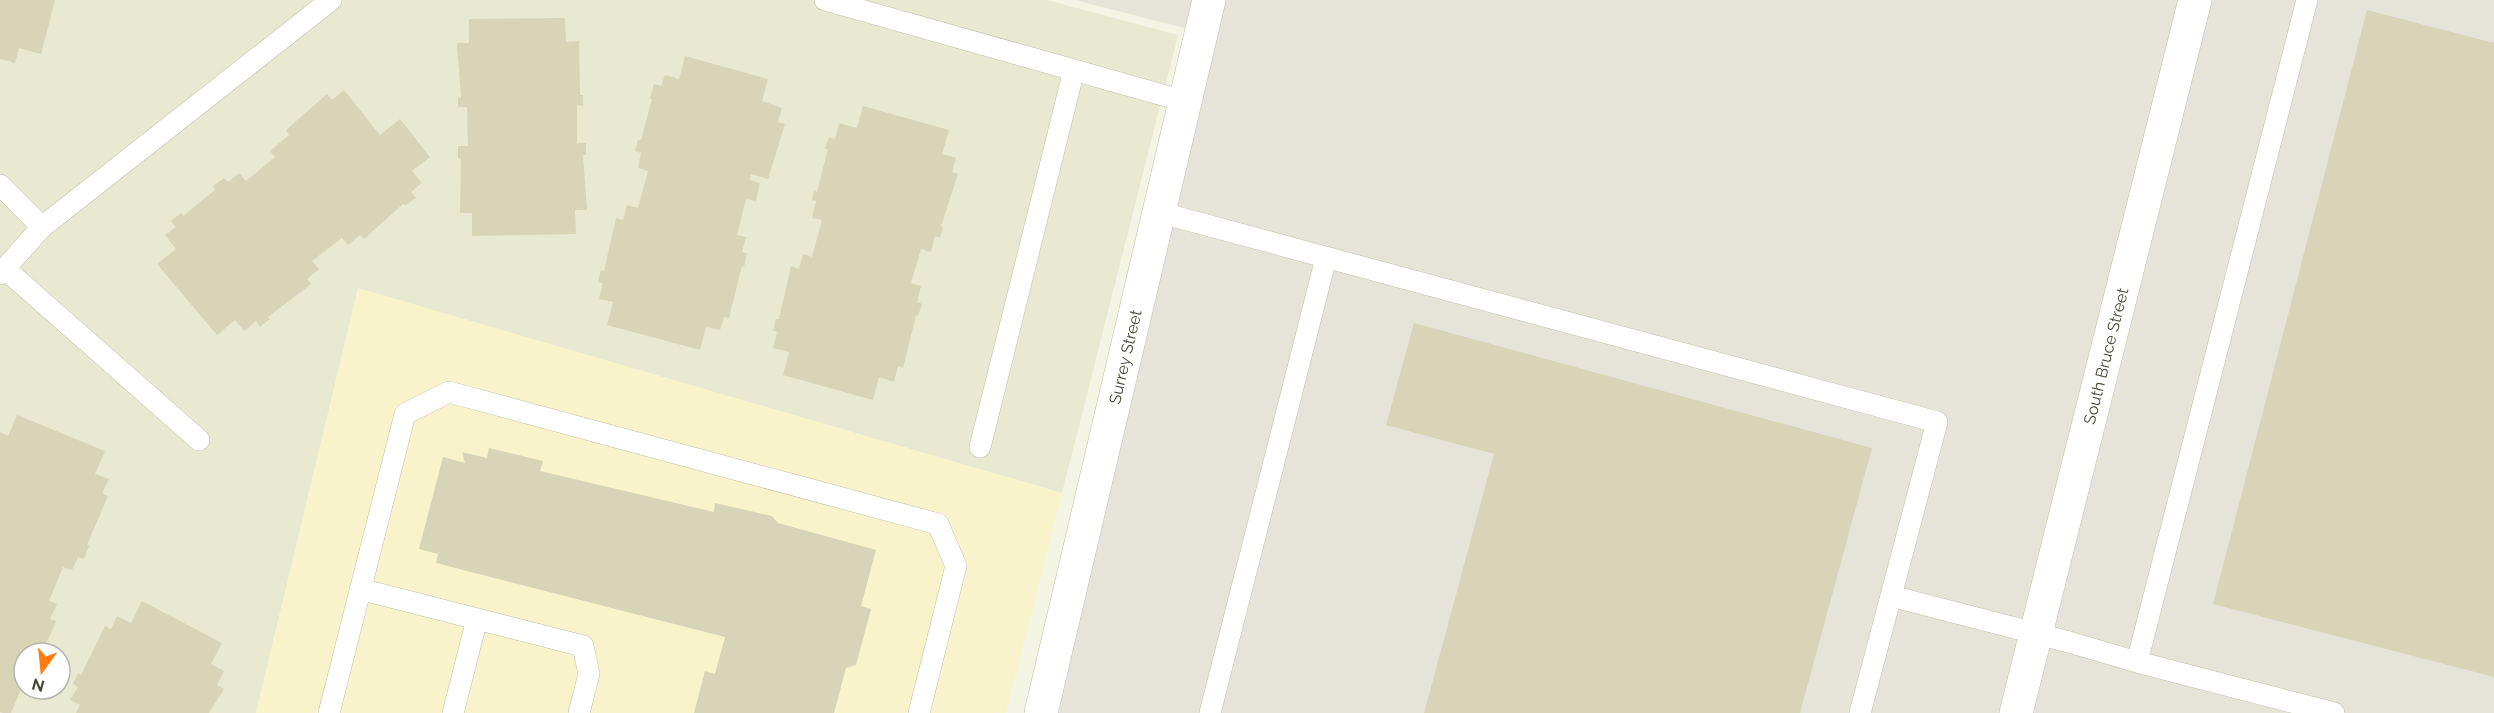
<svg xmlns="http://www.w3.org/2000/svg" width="2494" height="713" viewBox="0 0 2494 713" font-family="Raleway,sans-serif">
<rect width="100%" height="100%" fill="#f4f4e4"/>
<path fill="#e9e8d1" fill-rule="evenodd" d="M0 0H1047L1178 35 1062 493 358 289 256 713H0ZM24 653H60V689H24Z"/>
<path fill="#f9f3cc" d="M358 288 1062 493 1006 713H256Z"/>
<path fill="#e6e4d9" d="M1075 0H2494V713H1041L1200 32Z"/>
<path fill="#d7d4b8" d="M0 0H55L41 54 19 48 15 63 0 59Z
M2367 10 2494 43V677L2213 604Z
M565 18 566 42 579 41 580 95H583V106L577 105V143H586V155H583L587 210H575L576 234 472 236V213H460L461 159 458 158V146H468L467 107H458V97L461 98 457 43H469V19Z
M685 56 768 79 762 101 782 108 778 122 785 124 768 179 751 174 750 180 760 183 756 201 746 199 737 235 746 237 742 252 747 253 744 267 742 266 729 318 724 317 720 330 706 327 700 350 607 325 613 302 599 299 603 283 598 282 601 270 604 271 616 218 623 220 627 205 638 208 648 171 638 168 641 153 635 151 638 140H641L652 99H650L654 84 661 86 665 75 679 79Z
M344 90 380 135 400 119 430 157 412 171 422 183 411 192 416 198 406 205 403 204 364 239 360 235 348 245 342 238 312 261 319 269 307 279 311 284 268 317 270 319 260 327 256 321 244 331 235 320 217 335 157 264 176 249 165 235 176 227 171 221 181 213 183 216 215 190 213 186 224 178 228 182 239 173 246 181 275 157 270 151 289 135 286 130 327 94 332 100Z
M863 106 949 130 942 154 956 158 952 172 958 174 941 226 943 227 940 238 935 236 931 252 921 249 911 283 921 286 917 302 922 304 918 316 916 315 903 368 898 366 894 382 879 377 873 400 783 375 789 352 773 348 777 332 773 331 776 319H779L791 266 799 269 803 254 812 257 822 220 812 218 816 201 812 200 814 191 817 192 828 149H825L829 137 835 139 839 123 857 128Z
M1414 323 1872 448 1800 713H1424L1494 454 1386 425Z
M17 415 105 451 95 474 109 479 102 493 108 496 87 545 89 546 84 559 78 557 72 570 63 567 49 601 57 604 50 619 56 621 52 631 41 653H24V682L11 713H3L0 712V432L8 436Z
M489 448 543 461 540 471 714 512 715 503 772 516 778 523 876 550 861 606 871 609 856 665 846 668 834 713H694L705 671 715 674 725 637 436 563 438 554 419 549 443 457 465 463 462 452 487 458Z
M142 601 222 643 211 664 224 671 217 685 224 689 209 713H76L80 705 70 700 78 687 73 684 78 673 81 675 105 626 111 629 117 616 131 623Z"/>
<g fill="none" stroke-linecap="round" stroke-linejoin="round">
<g stroke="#c1bfa6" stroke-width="22">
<path id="service" d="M825 0 1184 101
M0 185 42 227 331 0
M1158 212 1937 422 1860 713
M5 269 199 440
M0 274 42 227
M980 447 1074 70
M360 589 477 619 453 713
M1891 596 2069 642 2137 662 2307 0
M477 619 583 646 589 674 579 713
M2137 662 2334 713
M329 713 405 414 449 392 938 524 956 566 919 713
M1210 713 1326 258"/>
</g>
<g stroke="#c1bfa6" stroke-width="34">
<g id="minor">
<path id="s1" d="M1041 713 1209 0"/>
<path id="s2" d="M2016 713 2195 0"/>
</g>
</g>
<use href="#service" stroke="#fff" stroke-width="21"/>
<use href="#minor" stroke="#fff" stroke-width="33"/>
</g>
<g text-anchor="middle" stroke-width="4.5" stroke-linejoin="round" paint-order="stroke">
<g font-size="16" fill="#474533" stroke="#fff">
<text dy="6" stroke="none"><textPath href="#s1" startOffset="366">Surrey Street</textPath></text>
<text dy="6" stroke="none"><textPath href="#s2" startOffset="368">South Bruce Street</textPath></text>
</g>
</g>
<g transform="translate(42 671) rotate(195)"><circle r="28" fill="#ffffff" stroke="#b5b5ad" stroke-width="1.5"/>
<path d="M0-4.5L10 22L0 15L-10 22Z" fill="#ff7a10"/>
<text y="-9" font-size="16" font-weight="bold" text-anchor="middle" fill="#474533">N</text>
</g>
</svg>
